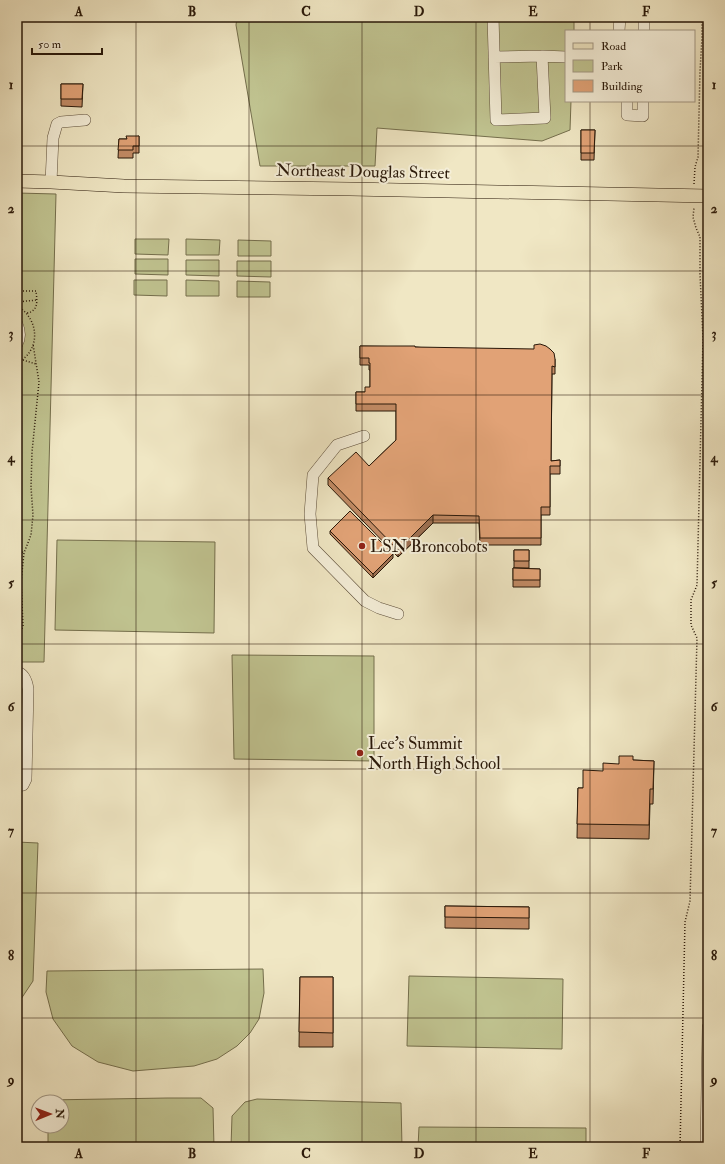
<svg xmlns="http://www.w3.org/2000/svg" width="725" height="1164" viewBox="0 0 725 1164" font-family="'IM FELL Double Pica',serif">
<rect width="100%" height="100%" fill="#f0e7c4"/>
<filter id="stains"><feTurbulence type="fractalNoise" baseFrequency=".005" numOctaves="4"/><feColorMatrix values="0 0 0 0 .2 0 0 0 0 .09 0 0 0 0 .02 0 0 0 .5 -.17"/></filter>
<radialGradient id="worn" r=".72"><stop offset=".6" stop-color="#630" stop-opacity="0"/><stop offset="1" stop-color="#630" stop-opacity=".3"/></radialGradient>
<path fill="#c0c390" stroke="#746e4c" d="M237 17H574V31H566V101H571L570 130 542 141 377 128 375 166H260L236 25Z
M17 193 56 194 44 662H17Z
M135 239H169L168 255 135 254Z
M186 239 220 240 219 255H186Z
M238 240 271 241V256H238Z
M135 259H168V275L135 274Z
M186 260H219V276L186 275Z
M237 261H271V277L237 276Z
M134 280H167V296L134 295Z
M186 280 219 281V296H186Z
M237 281 270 282V297H237Z
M57 540 215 542 214 633 55 630Z
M232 655 374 656V761L234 759Z
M17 842 38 843 33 981 17 1005Z
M263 969 264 993 259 1019 250 1033 237 1046 217 1059 194 1066 133 1071 98 1062 72 1046 53 1019 46 992 47 971Z
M409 976 563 979 562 1049 407 1046Z
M167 1098H201L213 1108 214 1147H48V1126H62V1102H47V1100Z
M257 1099 401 1103 402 1147H231L232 1116 245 1102Z
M419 1127 586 1128V1147H418Z"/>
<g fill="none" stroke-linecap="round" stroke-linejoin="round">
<g stroke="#5b4c38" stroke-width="12">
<path id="minor" d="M493 17 496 120 545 118 542 56 566 57
M619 31 620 17
M644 31V17
M494 57 542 56
M627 101V115L643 116V101
M51 182 53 138 57 124 61 122 85 120
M17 324C20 331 21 337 17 344
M364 436 337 445 313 475 310 514 313 548 365 601 379 608 398 614
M17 672C25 674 27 682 28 689L26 779 23 785 17 786
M706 1147 708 1027"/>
</g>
<g stroke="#291809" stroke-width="14">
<path id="major" d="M17 181 51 182 124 186 350 189 708 196"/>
</g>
<path stroke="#291809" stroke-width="1.5" stroke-dasharray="1 2" stroke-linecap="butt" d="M694 184 695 167 698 157 700 71 702 38V17
M17 291H36C37 300 39 311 27 313
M17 302 37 300
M17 306C40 319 41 351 17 363
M23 360 36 364
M17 549 24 553
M17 636 21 632 23 626 21 582 24 553 31 535 33 515 31 487 32 452 39 382 33 344
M680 1147 685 922 690 901 697 638 691 625V600L697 585 703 339 700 274V237L696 228 693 217 694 208"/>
<use href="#minor" stroke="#f5efd9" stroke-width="11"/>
<use href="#major" stroke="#f0e7c4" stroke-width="13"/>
</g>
<path fill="#c28b65" stroke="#291809" d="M61 84H83L82 107 61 106Z
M581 130H595L594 160H581Z
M139 136V153H133V158H118L119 139H127Z
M360 346 415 347 555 359V374H552L551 461 560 460V474H550V515H541V545H480L479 523H433L398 557 328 485V478L369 466 396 440V411H356V392H365L370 387V370H369V365H360Z
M330 531 393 558 373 578 330 534Z
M514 550H529V568H514Z
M513 568 540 569V587H513Z
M17 671H20L18 776H17Z
M633 760 654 761 653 804H650L649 839 577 838 578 788H583L603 771 619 764Z
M445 906 529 907V929L445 928Z
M300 977H333V1047H299Z"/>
<path fill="#9e7153" stroke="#291809" d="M19 376V383L17 394V387Z
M433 515V523L398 557V550Z
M393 554V558L373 578V574Z"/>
<path fill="#e1a276" stroke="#291809" d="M61 84H83L82 99H61Z
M581 130H595L594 153H581Z
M126 136H139V146H133V150H118L119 139H127Z
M540 344 546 346 550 349 554 353 555 359V367L552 366 551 461 560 460V466H550V507H541V538H480L479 516 433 515 398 550 328 478 356 452 369 466 396 440V404H356V392H365V387H370V363H369V358H360V346H415V347L534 349V345Z
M17 376H19L17 387Z
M350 511 393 554 373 574 330 531Z
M514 550H529V561H514Z
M513 568 540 569V580H513Z
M17 671H20L18 762H17Z
M619 756H633V760L654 761 653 789H650L649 825 577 824 578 788H583V770L603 771V763L619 764Z
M445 906 529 907V918L445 917Z
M300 977H333V1033L299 1032Z"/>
<path fill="none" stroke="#291809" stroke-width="1" stroke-opacity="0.55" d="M136 17V1147M249 17V1147M362 17V1147M476 17V1147M590 17V31M590 101V1147M17 146H708M17 271H708M17 395H708M17 520H708M17 644H708M17 769H708M17 893H708M17 1018H708"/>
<g fill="#8f2418" stroke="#f5efd9" stroke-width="1.5">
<circle cx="362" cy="546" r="4"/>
<circle cx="360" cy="753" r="4"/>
</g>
<g text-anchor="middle" stroke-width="4" stroke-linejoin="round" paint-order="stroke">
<g font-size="17" fill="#291809" stroke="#f5efd9">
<text transform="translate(363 171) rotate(1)" y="6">Northeast Douglas Street</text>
</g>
<g font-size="17" fill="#291809" stroke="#f5efd9" text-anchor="start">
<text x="370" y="552">LSN Broncobots</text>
<text x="368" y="749">Lee's Summit<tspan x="368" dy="20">North High School</tspan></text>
</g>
</g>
<rect width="725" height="1164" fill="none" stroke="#f0e7c4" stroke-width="44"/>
<rect x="565" y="30" width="130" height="72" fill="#f5efd9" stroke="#a39986"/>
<rect x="573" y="43" width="20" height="6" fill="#f0e7c4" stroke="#a39986"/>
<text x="601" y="50" font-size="12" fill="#291809">Road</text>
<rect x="573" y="60" width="20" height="12" fill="#c0c390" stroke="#a39986"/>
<text x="601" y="70" font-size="12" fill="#291809">Park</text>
<rect x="573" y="80" width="20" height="12" fill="#e1a276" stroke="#a39986"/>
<text x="601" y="90" font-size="12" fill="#291809">Building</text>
<g transform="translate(50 1114) rotate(89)"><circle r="19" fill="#f5efd9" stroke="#a39986"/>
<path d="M0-3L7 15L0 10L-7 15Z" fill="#8f2418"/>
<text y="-6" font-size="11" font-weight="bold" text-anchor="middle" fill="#291809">N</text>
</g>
<path d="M32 48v6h70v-6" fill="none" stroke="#291809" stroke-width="2"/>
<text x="38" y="48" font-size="12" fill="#291809" stroke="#f5efd9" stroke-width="3" paint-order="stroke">50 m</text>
<rect x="22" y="22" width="681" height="1120" fill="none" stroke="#291809" stroke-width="1.5"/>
<g font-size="13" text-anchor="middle" font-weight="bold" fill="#291809">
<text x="79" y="16">A</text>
<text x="192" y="16">B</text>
<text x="306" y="16">C</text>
<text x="419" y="16">D</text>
<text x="533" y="16">E</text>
<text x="646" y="16">F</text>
<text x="11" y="89">1</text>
<text x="714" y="89">1</text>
<text x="11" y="213">2</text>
<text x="714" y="213">2</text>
<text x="11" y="338">3</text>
<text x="714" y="338">3</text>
<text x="11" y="462">4</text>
<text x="714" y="462">4</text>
<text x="11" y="587">5</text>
<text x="714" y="587">5</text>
<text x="11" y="711">6</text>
<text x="714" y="711">6</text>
<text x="11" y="835">7</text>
<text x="714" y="835">7</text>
<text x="11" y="960">8</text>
<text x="714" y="960">8</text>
<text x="11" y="1084">9</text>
<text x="714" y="1084">9</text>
<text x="79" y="1158">A</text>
<text x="192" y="1158">B</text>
<text x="306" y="1158">C</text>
<text x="419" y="1158">D</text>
<text x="533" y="1158">E</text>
<text x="646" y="1158">F</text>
</g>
<rect width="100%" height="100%" filter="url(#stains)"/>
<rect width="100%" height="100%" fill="url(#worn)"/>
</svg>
